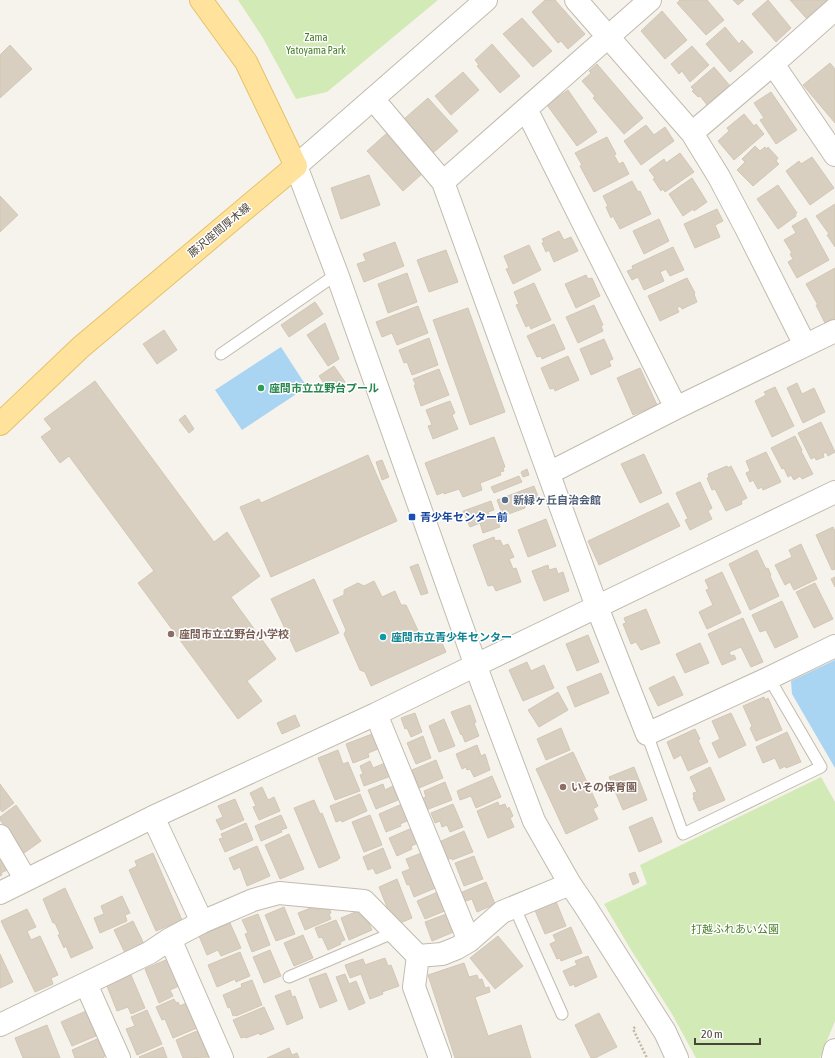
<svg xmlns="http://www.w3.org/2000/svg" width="835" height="1058" viewBox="0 0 835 1058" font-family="'Asap Condensed','Noto Sans JP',sans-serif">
<rect width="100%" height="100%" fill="#f6f3ec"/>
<path fill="#d2eab5" d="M238 0H438L327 92 296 99 263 38Z
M821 777 835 802V1021L820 1058H696L672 1014 631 950 604 904 647 884 640 865Z"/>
<path fill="#a9d4f2" d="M281 347 307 387 242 430 215 390Z
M835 660V768L792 694 791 681Z"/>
<path fill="#d8cfc1" stroke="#d3c7b4" d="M545 0H555L585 34 568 49 561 41 558 43 532 12Z
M680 0H707L724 20 706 35 677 3Z
M733 0H744L738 5Z
M768 0 791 28 776 42 752 14Z
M790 0H828L807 19Z
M662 11 687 40 665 59 641 31Z
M522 18 552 51 533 67 503 34Z
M725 27 739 44 742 40 753 52 730 72 706 44Z
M492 44 520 76 500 93 477 66 479 65 475 60Z
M10 45 32 69 0 98V55Z
M692 46 709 65 690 82 682 71 679 74 671 64Z
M830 63 835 69V123L803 85Z
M597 64 643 118 624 134 593 98 595 96 582 81 591 73 589 71Z
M714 67 731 87 708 106 700 96 698 97 692 91 694 90 691 87Z
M463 72 479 90 451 115 435 96Z
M568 90 597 132 577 146 547 105Z
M771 92 797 130 776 144 760 120 764 118 754 103Z
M428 98 458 131 433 153 404 119Z
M744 114 754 126 756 124 764 134 734 160 718 141 729 131 727 128Z
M646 125 654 135 665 127 674 141 641 165 624 141Z
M387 133 423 173 403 191 367 151Z
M607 137 616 154 614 155 619 164 623 162 629 174 594 192 580 166 582 165 575 153Z
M755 146 760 151 765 147 767 149 768 147 778 158 776 161 779 164 753 186 737 170 745 162 742 159Z
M680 153 694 172 665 192 663 189 661 191 653 179 655 178 649 170 664 159 666 163Z
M812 157 834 188 810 205 786 171 799 161 801 164Z
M369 175 380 205 341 219 331 188Z
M692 178 707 202 694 211 693 209 683 216 669 194Z
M632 181 638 192 640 191 651 214 620 229 613 216 611 218 606 207 608 206 603 196Z
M778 185 797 213 795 214 796 216 778 229 757 199Z
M0 196 18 215 0 232Z
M835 204V247L827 235 829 234 816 216Z
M717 209 723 221 715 225 720 237 695 248 684 224Z
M806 218 829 260 797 278 788 262 793 259 790 254 792 253 784 240 796 233 792 226Z
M659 219 669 241 644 254 633 231Z
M559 231 564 240 571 237 578 251 554 262 549 250 546 252 542 243 544 242 542 239Z
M395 242 404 266 364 282 357 264 366 261 363 254Z
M529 245 541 270 513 284 506 269 509 268 504 256Z
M673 247 684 270 670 276 666 269 660 272 664 281 644 290 638 277 632 280 627 271 633 269 632 266Z
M446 250 458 282 429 292 417 260Z
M835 268V318L825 323 816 305H818L806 284Z
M407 273 417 302 388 313 378 284Z
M586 275 588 279 592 278 600 296 576 308 565 284Z
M687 278 695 293 694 294 697 302 682 309 680 306 677 308 679 312 660 321 648 296Z
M534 283 551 320 531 329 529 325 526 327 516 305 519 304 514 292Z
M315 302 323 314 289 337 281 325Z
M594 305 603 325 601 326 603 331 578 343 566 317Z
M418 306 428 333 397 345 392 333 382 337 376 322Z
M468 308 505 412 470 425 433 320Z
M325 323 339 359 328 366 307 335Z
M554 324 565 349 542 359 541 356 537 357 527 336Z
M164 330 177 350 157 364 143 344Z
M429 338 438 365 412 375 407 362 404 363 399 350Z
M604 339 613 359 609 361 611 366 591 375 580 349Z
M568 356 579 380 555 391 554 388 550 389 541 368Z
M334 366 345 382 330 392 319 376Z
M640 368 657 405 633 415 617 378Z
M439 369 449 395 421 406 414 385H416L413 379Z
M95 381 214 542 227 532 260 576 231 597 276 659 247 681 262 701 238 719 138 583 154 571 69 456 60 463 41 437 52 429 44 419Z
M797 383 802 394 814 388 825 412 803 423 787 388Z
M775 387 794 426 772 437 755 401 766 395 764 392Z
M450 401 455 413 452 415 458 429 433 439 428 426 432 425 426 410Z
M185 415 194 429 189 433 179 420Z
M821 422 835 452 828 456 826 452 823 454 824 457 816 460 815 457 811 459 798 433Z
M795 436 802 450 801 451 813 474 802 479 800 476 794 480 791 475 788 477 784 468 782 469 771 448Z
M494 437 505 467 503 468 504 471 500 472 501 475 480 483 482 490 463 497 459 489 444 494V492L437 495 425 463Z
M766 452 781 482 763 490 762 487 758 489 753 480 750 482 746 473 750 471 746 461Z
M644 454 662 493 640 503 621 464Z
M368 455 397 521 271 577 240 507 259 499 261 503Z
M382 460 389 477 382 480 376 462Z
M727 466 728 468 731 466 747 498 741 501 742 504 726 511 715 489 712 490 707 478 709 477 708 474Z
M527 469 529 475 523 477 521 472Z
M519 476 522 482 494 493 491 487Z
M700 482 712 508 708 511 712 519 690 530 685 520 688 519 676 493Z
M534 486 539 499 537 500V501L525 506V508L503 516 497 500Z
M491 501 494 510 488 512 491 518 496 516 500 527 483 533 480 523 470 527 463 511Z
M668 503 680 526 599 565 588 541Z
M546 519 556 546 528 557 518 530Z
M833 527 835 531V569L832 570 816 535Z
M494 537 495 541 500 540 503 546 508 544 514 557 509 559 513 569 516 568 521 582 496 591 493 585 488 586 473 545Z
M801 544 817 579 794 590 790 582 785 585 775 565 792 557 789 550Z
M757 550 766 569 768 568 771 575 770 576 779 596 750 610 729 564Z
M418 564 428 593 421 595 410 567Z
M548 565 549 570 556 568 558 574 563 572 569 591 544 601 532 571Z
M722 572 741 613 707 629 699 612 713 605 706 590 709 589 705 580Z
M835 577V587L831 579Z
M314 579 339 633 296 652 271 599Z
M374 581 382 597 395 591 401 605H406L423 641 438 634 446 652 371 686 365 672 360 670 344 634 346 630 333 600 344 595V590L358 583 364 586Z
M815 583 833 619 814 628 796 592Z
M782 601 798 637 775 648 766 630 760 632 752 615Z
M646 609 660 643 641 650 636 642 631 644 623 624 626 623 624 618Z
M743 618 763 662 751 667 741 647 729 652 731 656 734 655 736 659 722 665 708 634Z
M588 635 599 662 577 671 566 644Z
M700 643 709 663 685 673 676 654Z
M527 662 531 671 544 665 554 688 523 701 509 670Z
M601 673 609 693 575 707 567 687Z
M674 676 683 695 658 706 649 688Z
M558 692 568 710 539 727 528 710Z
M764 697 765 700 768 698 782 730 756 741 750 728 752 726 743 706Z
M470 705 476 722 474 723 479 736 465 742 462 734 461 735 451 712Z
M415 713 422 732 411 737 407 728 405 729 401 718Z
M731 713 746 745 719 758 712 743 720 739 712 721Z
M295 715 300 726 282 734 277 723Z
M444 719 455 746 439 752 429 726Z
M561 728 570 750 546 760 537 739Z
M695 729 700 739 698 740 708 762 688 771 681 755 674 759 667 742Z
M787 732 801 762 786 768 785 766 780 769 775 758 763 763 756 747Z
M372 734 378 749 368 753 369 757 353 763 346 744Z
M423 736 431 758 416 764 407 743Z
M477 745 481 756 485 754 490 770 474 777 470 769 467 770 466 767 462 769 456 754Z
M338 750 343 764 348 762 360 791 335 800 318 758Z
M573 752 598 806 593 809 598 819 566 834 536 769Z
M436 760 443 778 419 788 412 770Z
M370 761 373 768 385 763 391 776 364 786 360 775 363 774 360 766Z
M634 767 647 800 623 810 609 777Z
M710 767 725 800 699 811 693 798 694 797 693 793 697 792 690 777Z
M492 776 501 797 476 808 471 796 460 800 457 791Z
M445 782 452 800 426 810 421 799 426 797 424 791Z
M0 784 14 803 2 812 0 809Z
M383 784 385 790 393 786 398 800 376 809 368 790Z
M262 787 268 800 274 797 280 811 259 820 253 807 256 806 250 793Z
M360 794 367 811 342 822 341 820 336 822 330 806Z
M235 799 244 820 221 830 216 820 223 817 218 806Z
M314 800 320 814 322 813 340 858 338 859V860L319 868 294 808Z
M498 802 499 806 505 804 507 809 509 807 513 816 510 818 514 827 488 838 477 811Z
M402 804 409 820 400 824 401 826 386 832 379 814Z
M453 804 463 827 450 832 447 825 442 827 440 821 435 823 431 813Z
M16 805 41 841 24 853 0 820V817Z
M281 815 287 828 281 830 282 832 261 841 255 826Z
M370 815 382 845 364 852 352 822Z
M652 817 662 842 639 852 629 827Z
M246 823 253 840 225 852 219 839 223 838 221 834Z
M412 828 418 843 411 846 412 849 397 856 389 838Z
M464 831 473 852 452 860V858L446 860 439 842Z
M289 834 304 869 280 879 265 845Z
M257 846 270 876 247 886 240 867 234 870 229 858Z
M383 848 391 868 376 874 373 868 368 870 363 857Z
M424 852 438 887 414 897 409 884 407 885 402 872 410 869 406 859Z
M153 853 182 920 156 931 129 870 137 866 135 861Z
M474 856 483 879 464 886 455 863Z
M1 858 7 870 1 873 2 875 0 876Z
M635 872 639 882 633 885 629 874Z
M397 879 412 918 398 924 392 911 389 912 379 887Z
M486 882 495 904 477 912 472 899 463 902 460 893Z
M65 888 93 948 71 958 66 946 64 948 58 935 60 934 55 923H53L43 899Z
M440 891 447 910 425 919 417 901Z
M122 896 130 913 125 915 127 921 100 933 94 918 104 914 101 906Z
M555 899 566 926 545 934 534 908Z
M328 905 331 913 329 914 331 919 305 930 298 913 316 906 317 910Z
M284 907 295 934 276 941 265 915Z
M27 909 36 927 27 931 31 940 40 936 58 975 51 978 53 984 35 992 1 921Z
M358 911 360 916 365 914 372 930 349 940 341 918Z
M449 913 456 931 432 941 425 922Z
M258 914 270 945 252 952 245 934 248 933 242 920Z
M336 920 345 940 340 942 341 944 328 950 322 937 319 938 315 928Z
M133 921 144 944 125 953 114 930Z
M230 923 241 948 221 956 218 950 207 955 199 936Z
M571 927 582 953 561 961 560 958 557 959 550 944 556 941 553 935Z
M303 935 313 958 294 966 284 943Z
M498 936 523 966 495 989 470 958Z
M270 950 281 976 264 983 253 957Z
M240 952 250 976 236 982 235 979 217 987 208 965Z
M0 954 13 982 0 988Z
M588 956 597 977 575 987 574 984 570 986 563 971 577 965 575 961Z
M385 958 388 966 391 965 399 986 382 992 383 994 370 999 361 974 350 978 345 965 363 959 365 965Z
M168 959 179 986 170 990 173 996 159 1003 145 969Z
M464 963 469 977 477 975 479 980 482 979 485 988 489 987 490 992 475 997 488 1036 521 1025 531 1058H455L428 975Z
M326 973 337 1001 320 1008 309 979Z
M345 974 349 984 356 981 365 1003 349 1010 336 977Z
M131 975 145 1008 131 1014 128 1007 117 1011 107 986Z
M252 980 262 1005 236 1016 235 1015 233 1016 230 1007 228 1008 223 995 242 987 241 984Z
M290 990 292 997 295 996 303 1018 287 1025 275 996Z
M174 999 176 1003 178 1002 180 1006 186 1003 197 1028 173 1038 165 1019 162 1020 156 1007Z
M264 1007 274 1029 260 1035 259 1033 246 1038 245 1037 241 1038 233 1020Z
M147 1010 162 1044 137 1055 126 1029 135 1026 131 1017Z
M86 1011 96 1036 72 1046 61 1022Z
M599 1013 617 1047 595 1058H591L575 1025Z
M47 1025 60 1058H23L15 1038Z
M197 1031 209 1057 183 1058 176 1040Z
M97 1039 105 1055 104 1057 103 1058H75L72 1050Z
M163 1047 167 1058H140L139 1057Z
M289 1048 292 1055 297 1053 299 1058H267Z"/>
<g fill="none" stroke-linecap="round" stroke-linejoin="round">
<g stroke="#c2bbae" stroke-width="13">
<path id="service" d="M221 354 337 274
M647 734 683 834 821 767 769 678
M514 906 562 1014
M289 977 395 932"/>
</g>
<g stroke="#c2bbae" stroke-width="24">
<path id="minor" d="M576 0 692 133 719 177 746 228 805 345
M773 64 835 9
M373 99 443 182 597 607 647 734 769 678 835 646
M526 109 676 408
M692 133 773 64 835 155
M443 182 650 0
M549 473 676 408 835 331
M376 714 469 941
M153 817 202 922
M0 836 26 880
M0 893 153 817 376 714 476 665
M170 939 222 1058
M418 956 414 987 440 1058
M86 984 119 1058
M0 1025 149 953 170 939 202 922 253 900 279 893 364 901 418 956 442 954 457 948 469 941 502 912 570 884
M833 1058 835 1050"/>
</g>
<g stroke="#c2bbae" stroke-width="24">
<path id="tertiary" d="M486 0 296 166 337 274 482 683 534 821 570 884 585 906 665 1032 677 1058
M476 665 835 492"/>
</g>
<g stroke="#e6c16a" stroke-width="24">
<path id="primary" d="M0 424 81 347 296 166 246 62 201 0"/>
</g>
<path stroke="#c4b79f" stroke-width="2.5" stroke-dasharray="2 2" stroke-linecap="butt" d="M635 1027 633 1029 647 1058"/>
<use href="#service" stroke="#fff" stroke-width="11"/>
<use href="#minor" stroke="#fff" stroke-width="22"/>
<use href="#tertiary" stroke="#fff" stroke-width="22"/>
<use href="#primary" stroke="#ffe39c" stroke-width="22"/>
</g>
<circle fill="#2e9e5b" stroke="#fff" stroke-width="1.5" cx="261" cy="388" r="4"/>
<circle fill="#5c6f8a" stroke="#fff" stroke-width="1.5" cx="505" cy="500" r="4"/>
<rect fill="#1a4fb4" stroke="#fff" stroke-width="1.5" x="408" y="513" width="8" height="8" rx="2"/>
<g fill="#8d6e63" stroke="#fff" stroke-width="1.5">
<circle cx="171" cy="634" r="4"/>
<circle cx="563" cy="787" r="4"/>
</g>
<circle fill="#0f9aa8" stroke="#fff" stroke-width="1.5" cx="383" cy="637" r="4"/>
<g text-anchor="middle" stroke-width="3" stroke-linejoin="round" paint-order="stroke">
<g font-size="11" fill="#4a7f2a" stroke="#fff">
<text x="316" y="41">Zama<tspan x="316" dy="13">Yatoyama Park</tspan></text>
<text x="735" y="933">打越ふれあい公園</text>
</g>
<g font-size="11" fill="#4b4439" stroke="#fff">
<text transform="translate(219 230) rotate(-40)" y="4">藤沢座間厚木線</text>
</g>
<g font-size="11" font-weight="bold" fill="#27864d" stroke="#fff" text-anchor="start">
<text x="269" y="392">座間市立立野台プール</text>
</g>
<g font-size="11" font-weight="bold" fill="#4e5e75" stroke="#fff" text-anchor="start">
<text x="513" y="504">新緑ヶ丘自治会館</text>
</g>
<g font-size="11" font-weight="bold" fill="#164399" stroke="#fff" text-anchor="start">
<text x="420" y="521">青少年センター前</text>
</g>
<g font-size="11" font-weight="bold" fill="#785e54" stroke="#fff" text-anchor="start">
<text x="179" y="638">座間市立立野台小学校</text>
<text x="571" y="791">いその保育園</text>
</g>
<g font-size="11" font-weight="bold" fill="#0d838f" stroke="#fff" text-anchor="start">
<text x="391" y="641">座間市立青少年センター</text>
</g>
</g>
<path d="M695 1038v6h65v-6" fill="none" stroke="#4b4439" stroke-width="2"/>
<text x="701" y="1038" font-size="12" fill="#4b4439" stroke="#ffffff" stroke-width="3" paint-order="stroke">20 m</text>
</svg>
